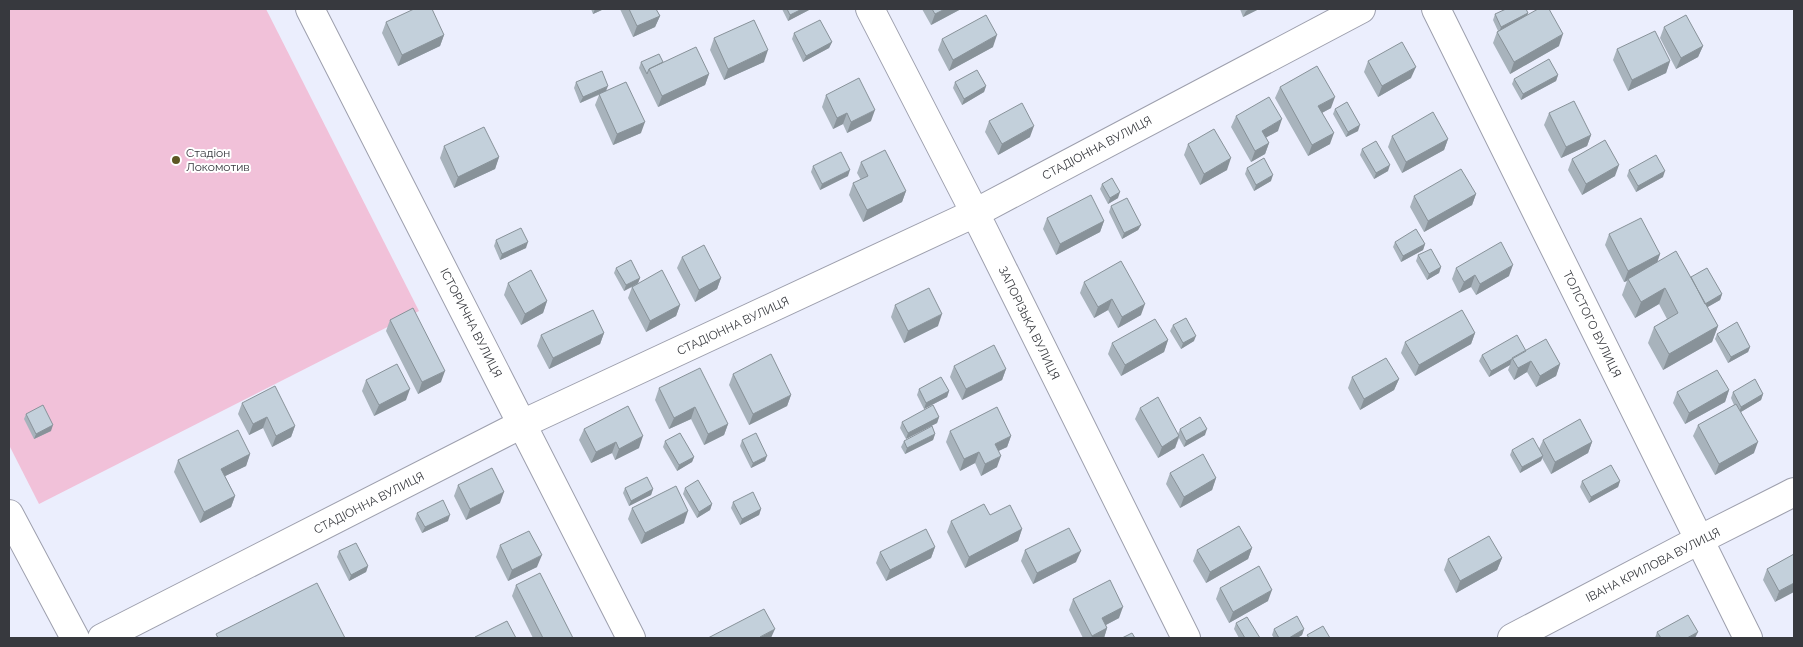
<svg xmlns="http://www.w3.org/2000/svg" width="1803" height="647" viewBox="0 0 1803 647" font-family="Raleway,sans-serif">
<rect width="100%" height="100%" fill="#ebeefd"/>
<path fill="#f1c1d9" d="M9 9H266L419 311 39 504 9 445Z"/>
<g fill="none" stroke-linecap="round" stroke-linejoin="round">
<g stroke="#9d9fad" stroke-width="30">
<path id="minor" d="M870 9 975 213 1186 638
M1436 9 1748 638
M9 514 75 638
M102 638 522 424 975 213 1361 9
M1512 638 1699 540 1794 492"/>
</g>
<g stroke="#9d9fad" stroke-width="30">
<path id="tertiary" d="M310 9 631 638"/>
</g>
<use href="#minor" stroke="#fff" stroke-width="28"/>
<use href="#tertiary" stroke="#fff" stroke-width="28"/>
</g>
<path fill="#a8b3bc" d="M591 9H604L593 14Z
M620 9H656L660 16 655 27 633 37Z
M782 9H809V10L788 21Z
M922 9H961L931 25Z
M1240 9H1259L1243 17Z
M1528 13 1527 15 1559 46 1510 74 1493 43 1497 32 1498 31 1493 20 1495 14Z
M386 22 444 35 440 46 398 66 382 33Z
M1664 27 1703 46 1698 57 1676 69 1660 38Z
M794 33 832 42 829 48 803 62 792 39Z
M714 38 764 62 724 80 710 50Z
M942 39 993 47 949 71 938 50Z
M1617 49 1670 61 1666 73 1628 91 1613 60Z
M1368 61 1411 78 1378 97 1364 72Z
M641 62 663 63 709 74 705 85 658 107 639 68Z
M1558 75 1556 81 1521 100 1512 84 1514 79Z
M576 82 606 91 641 133 613 145 595 105 599 95 580 103 574 88Z
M955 82 986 86 984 92 962 105 953 88Z
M1280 87 1331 108 1322 113 1330 144 1308 156 1275 98Z
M826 95 871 121 847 133 843 124 833 129 822 107Z
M1335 109 1358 131 1346 137 1333 114Z
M1549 113 1591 135 1587 146 1561 158 1544 125Z
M1236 116 1278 131 1266 137 1269 143 1265 154 1251 162 1231 127Z
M989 121 1030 137 998 155 985 132Z
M1392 136 1448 139 1444 150 1402 173 1388 147Z
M1188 144 1227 170 1200 185 1184 155Z
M444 146 499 157 495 169 454 188 440 158Z
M1362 149 1388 171 1374 179 1360 155Z
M1572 159 1615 176 1582 195 1568 170Z
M861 162 906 191 902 202 863 222 849 195 853 183 861 180 857 173Z
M813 166 848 176 820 190 811 172Z
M1247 168 1271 181 1254 191 1245 174Z
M1629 170 1663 177 1636 192 1627 176Z
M1102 184 1118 198 1108 204 1100 189Z
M1476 194 1472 205 1424 232 1410 207 1414 196Z
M1111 206 1141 225 1138 230 1122 239 1109 212Z
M1047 218 1104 221 1100 232 1056 255 1043 229Z
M1609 234 1660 254 1657 262 1691 277 1722 294 1720 300 1707 307 1718 326 1712 342 1663 370 1648 343 1654 327 1667 319 1659 304 1635 318 1622 295 1627 281 1624 282 1605 245Z
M496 240 526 248 500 260 494 246Z
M1395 242 1425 244 1423 250 1401 262 1393 247Z
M1418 255 1441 267 1439 273 1427 280 1416 261Z
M682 257 721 278 717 289 695 302 677 268Z
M616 268 640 278 638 283 680 305 676 316 646 332 628 298 632 287 624 291 614 273Z
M1456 268 1509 276 1476 295 1471 287 1459 293 1452 279Z
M1084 282 1141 315 1118 328 1108 310 1094 318 1080 293Z
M508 283 547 301 543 313 521 325 504 295Z
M895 305 938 326 904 343 891 317Z
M390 320 441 382 418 394 386 331Z
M1173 325 1194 341 1181 349 1170 331Z
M604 333 600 344 549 369 537 346 541 335Z
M1475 333 1471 344 1415 376 1401 353 1405 342Z
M1717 334 1750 347 1748 352 1728 363 1715 339Z
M1168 340 1164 352 1121 376 1108 354 1112 343Z
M1526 351 1560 364 1556 376 1536 387 1527 372 1514 380 1508 370 1510 365 1489 377 1479 361 1482 355Z
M954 366 1006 369 1002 380 962 400 950 377Z
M733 374 791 395 787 406 749 425 729 385Z
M1352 377 1399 379 1394 390 1360 410 1348 388Z
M366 380 406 400 374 416 362 391Z
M659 388 728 424 724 435 704 445 691 419 669 429 655 400Z
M919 389 949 391 947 397 924 409 917 395Z
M1729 390 1725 402 1685 424 1673 403 1677 392Z
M1733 392 1763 394 1761 400 1741 412 1754 453 1715 475 1693 436 1698 425 1734 405 1731 398Z
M242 403 295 426 291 437 272 447 263 428 249 435 238 414Z
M1140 408 1178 434 1180 429 1205 435 1184 447 1179 438 1175 448 1158 458 1135 419Z
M26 414 51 431 34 439 24 419Z
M939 417 937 423 906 439 900 428 902 422Z
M584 429 639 448 615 460 612 453 591 463 579 440Z
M950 431 1011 436 1007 447 998 451 997 467 981 476 975 463 960 471 946 442Z
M935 434 933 440 905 454 901 447 904 441Z
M742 440 765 461 751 468 740 446Z
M1543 440 1592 442 1588 453 1551 474 1542 458 1541 461 1520 473 1510 455 1512 450 1539 449Z
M665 441 694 457 692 462 677 471 663 447Z
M250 454 246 466 225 476 235 496 231 507 200 523 174 472 178 460Z
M1170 473 1216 478 1212 490 1180 508 1166 484Z
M1582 481H1620L1618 487 1589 503 1580 487Z
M458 485 500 503 466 520 454 496Z
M625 488 653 489 651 495 629 506 623 493Z
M685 488 712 504 710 510 697 518 683 494Z
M733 502 761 509 759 515 740 525 731 508Z
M632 508 684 523 641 544 628 519Z
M417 513 448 521 422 533 415 519Z
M990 515 1022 529 1018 541 965 568 947 532 951 521Z
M500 545 537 567 508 581 496 557Z
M935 547 931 558 886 581 876 563 880 552Z
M1252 548 1248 559 1206 583 1193 561 1197 550Z
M1025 550 1076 562 1033 584 1021 561Z
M339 551 368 566 366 572 349 581 337 557Z
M1794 554 1775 602 1763 580 1767 569Z
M1502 558 1497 570 1456 593 1444 570 1448 559Z
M516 585 573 638H533L512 596Z
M1220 588 1268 601 1229 623 1216 599Z
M1073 599 1119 618 1106 625 1107 628 1104 638H1083L1069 610Z
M1236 623 1260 638H1239L1234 629Z
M1274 629H1304L1302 635 1297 638H1274L1272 635Z
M1657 632 1695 638H1655Z"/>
<path fill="#889299" d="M595 9H604L593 14Z
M802 9H809V10L788 21 790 15Z
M945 9H961L931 25 935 14Z
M1250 9H1259L1243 17 1246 11Z
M1528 13 1526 19 1499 33 1501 27Z
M660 16 655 27 633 37 637 26Z
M1563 34 1559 46 1510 74 1514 62Z
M444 35 440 46 398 66 402 55Z
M997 35 993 47 949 71 953 60Z
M832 42 829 48 803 62 806 56Z
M1703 46 1698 57 1676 69 1681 58Z
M768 50 764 62 724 80 728 69Z
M1670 61 1666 73 1628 91 1632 80Z
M1416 67 1411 78 1378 97 1382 86Z
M709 74 705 85 658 107 662 96Z
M1558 75 1556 81 1521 100 1523 94Z
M608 86 606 91 580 103 583 97Z
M986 86 984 92 962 105 964 99Z
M1335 97 1331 108 1314 117 1318 106Z
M875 110 871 121 847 133 851 122Z
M847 113 843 124 833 129 837 118Z
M1282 119 1278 131 1258 142 1262 131Z
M645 122 641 133 613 145 617 134Z
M1360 125 1358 131 1346 137 1348 132Z
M1034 126 1030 137 998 155 1002 144Z
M1334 133 1330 144 1308 156 1312 145Z
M1591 135 1587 146 1561 158 1566 147Z
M1448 139 1444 150 1402 173 1406 162Z
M1269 143 1265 154 1251 162 1255 151Z
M499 157 495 169 454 188 458 177Z
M1231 158 1227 170 1200 185 1204 174Z
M1390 165 1388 171 1374 179 1376 173Z
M1619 165 1615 176 1582 195 1586 184Z
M850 170 848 176 820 190 822 184Z
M1665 171 1663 177 1636 192 1638 186Z
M1273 175 1271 181 1254 191 1256 185Z
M906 191 902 202 863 222 867 210Z
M1120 192 1118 198 1108 204 1110 198Z
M1476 194 1472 205 1424 232 1428 221Z
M1104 221 1100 232 1056 255 1060 244Z
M1141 225 1138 230 1122 239 1124 233Z
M528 242 526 248 500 260 502 254Z
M1425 244 1423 250 1401 262 1403 256Z
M1660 254 1656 266 1628 279 1627 281 1624 282 1628 271Z
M1513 265 1509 276 1476 295 1480 284Z
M1441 267 1439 273 1427 280 1429 274Z
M1475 275 1471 287 1459 293 1464 282Z
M640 278 638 283 624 291 626 285Z
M721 278 717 289 695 302 699 290Z
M1665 288 1659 304 1635 318 1641 302Z
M1722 294 1720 300 1701 311 1703 305Z
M1112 299 1108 310 1094 318 1098 307Z
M547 301 543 313 521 325 525 314Z
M1145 304 1141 315 1118 328 1122 317Z
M680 305 676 316 646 332 650 321Z
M942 314 938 326 904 343 908 331Z
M1718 326 1712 342 1663 370 1669 354Z
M604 333 600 344 549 369 553 358Z
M1475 333 1471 344 1415 376 1419 365Z
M1196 336 1194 341 1181 349 1183 343Z
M1168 340 1164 352 1121 376 1125 365Z
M1750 347 1748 352 1728 363 1731 357Z
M1512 359 1510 365 1489 377 1491 371Z
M1531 361 1527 372 1514 380 1518 368Z
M1560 364 1556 376 1536 387 1540 376Z
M1006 369 1002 380 962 400 966 389Z
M445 371 441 382 418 394 422 382Z
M1399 379 1394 390 1360 410 1364 399Z
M410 389 406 400 374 416 379 405Z
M1729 390 1725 402 1685 424 1689 413Z
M949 391 947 397 924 409 926 403Z
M1763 394 1761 400 1739 413 1741 407Z
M791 395 787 406 749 425 753 414Z
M695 407 691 419 669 429 674 418Z
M267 417 263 428 249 435 253 424Z
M939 417 937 423 906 439 908 433Z
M728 424 724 435 704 445 708 434Z
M53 425 51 431 34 439 36 434Z
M295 426 291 437 272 447 276 436Z
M1207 429 1205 435 1184 447 1186 441Z
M935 434 933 440 905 454 907 448Z
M643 436 639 448 615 460 619 449Z
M1011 436 1007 447 990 455 995 444Z
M1179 436 1175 448 1158 458 1162 447Z
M616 442 612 453 591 463 596 452Z
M1592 442 1588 453 1551 474 1555 462Z
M1758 442 1754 453 1715 475 1719 464Z
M979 452 975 463 960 471 964 459Z
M250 454 246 466 217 480 221 469Z
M767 456 765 461 751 468 753 463Z
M1001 456 997 467 981 476 985 464Z
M1543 456 1541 461 1520 473 1522 467Z
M694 457 692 462 677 471 679 465Z
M1216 478 1212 490 1180 508 1184 497Z
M1620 481 1618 487 1589 503 1591 497Z
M653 489 651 495 629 506 631 501Z
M504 492 500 503 466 520 470 509Z
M235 496 231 507 200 523 204 512Z
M712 504 710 510 697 518 699 512Z
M761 509 759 515 740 525 742 519Z
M688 511 684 523 641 544 645 533Z
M450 515 448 521 422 533 425 527Z
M1022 529 1018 541 965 568 969 557Z
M935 547 931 558 886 581 890 570Z
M1252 548 1248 559 1206 583 1210 572Z
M1081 551 1076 562 1033 584 1037 573Z
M542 555 537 567 508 581 512 570Z
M1502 558 1497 570 1456 593 1460 581Z
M368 566 366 572 349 581 351 575Z
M1794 583V592L1775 602 1779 591Z
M1272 590 1268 601 1229 623 1233 612Z
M1123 607 1119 618 1098 629 1102 618Z
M1107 628 1104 638H1091L1092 636Z
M775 629 771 638H759L760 637Z
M1304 629 1302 635 1297 638H1289Z
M1698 632 1695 638H1687Z"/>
<path fill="#c3d0db" stroke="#889299" d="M414 9H432L444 35 402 55 386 22Z
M629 9H656L660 16 637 26Z
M787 9H802L790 15Z
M932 9H945L935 14Z
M1506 9H1526L1528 13 1501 27 1495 14Z
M1538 9H1549L1563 34 1514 62 1497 32Z
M986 15 997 35 953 60 942 39Z
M1686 15 1703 46 1681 58 1664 27Z
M754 20 768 50 728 69 714 38Z
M820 20 832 42 806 56 794 33Z
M1655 31 1670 61 1632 80 1617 49Z
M1402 42 1416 67 1382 86 1368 61Z
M696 47 709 74 662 96 649 69Z
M659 54 663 62 649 69 647 74 641 62Z
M1549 59 1558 75 1523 94 1514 79Z
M1317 66 1335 97 1318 106 1334 133 1312 145 1280 87Z
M977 70 986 86 964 99 955 82Z
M602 71 608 86 583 97 576 82Z
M859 78 875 110 851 122 847 113 837 118 826 95Z
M626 82 645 122 617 134 599 94Z
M1269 97 1282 119 1262 131 1269 143 1255 151 1236 116Z
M1574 101 1591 135 1566 147 1549 113Z
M1347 102 1360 125 1348 132 1335 109Z
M1022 103 1034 126 1002 144 989 121Z
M1433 112 1448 139 1406 162 1392 136Z
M484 127 499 157 458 177 444 146Z
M1214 129 1231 158 1204 174 1188 144Z
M1605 140 1619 165 1586 184 1572 159Z
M1376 141 1390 165 1376 173 1362 149Z
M885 150 906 191 867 210 853 183 868 176 861 162Z
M841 152 850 170 822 184 813 166Z
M1656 155 1665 171 1638 186 1629 170Z
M1264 158 1273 175 1256 185 1247 168Z
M1461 169 1476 194 1428 221 1414 196Z
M1112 178 1120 192 1110 198 1102 184Z
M1091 195 1104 221 1060 244 1047 218Z
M1127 198 1141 225 1124 233 1111 206Z
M1641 218 1660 254 1628 271 1609 234Z
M521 228 528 242 502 254 496 240Z
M1416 229 1425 244 1403 256 1395 242Z
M1501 242 1513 265 1480 284 1475 275 1464 282 1456 268Z
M704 245 721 278 699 290 682 257Z
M1431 249 1441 267 1429 274 1418 255Z
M1676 251 1718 326 1669 354 1654 327 1678 313 1665 288 1641 302 1628 279Z
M631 260 640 278 626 285 616 268Z
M1121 261 1145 304 1122 317 1112 299 1098 307 1084 282Z
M1707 268 1722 294 1705 304 1691 277Z
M531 270 547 301 525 314 508 283Z
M662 270 680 305 650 321 632 287Z
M929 288 942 314 908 331 895 305Z
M413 308 445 371 422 382 390 320Z
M593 310 604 333 553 358 541 335Z
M1462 310 1475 333 1419 365 1405 342Z
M1186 318 1196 336 1183 343 1173 325Z
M1155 319 1168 340 1125 365 1112 343Z
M1737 322 1750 347 1731 357 1717 334Z
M1517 335 1526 351 1491 371 1482 355Z
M1546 339 1560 364 1540 376 1531 361 1518 368 1512 358Z
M994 345 1006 369 966 389 954 366Z
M771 354 791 395 753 414 733 374Z
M1386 358 1399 379 1364 399 1352 377Z
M397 364 410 389 379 405 366 380Z
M700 368 728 424 708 434 695 407 674 418 659 388Z
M1717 370 1729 390 1689 413 1677 392Z
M941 377 949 391 926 403 919 389Z
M1755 379 1763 394 1741 407 1733 392Z
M275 386 295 426 276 436 267 417 253 424 242 403Z
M1158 397 1179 436 1162 447 1140 408Z
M1736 404 1758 442 1719 464 1698 425Z
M43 405 53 425 36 434 26 414Z
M933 405 939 417 908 433 902 422Z
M628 406 643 436 619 449 616 442 596 452 584 429Z
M997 407 1011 436 995 444 1001 456 985 464 979 452 964 459 950 431Z
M1200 417 1207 429 1186 441 1180 429Z
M1580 419 1592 442 1555 462 1543 440Z
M932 426 935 434 907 448 904 441Z
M238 430 250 454 221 469 235 496 204 512 178 460Z
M680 433 694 457 679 465 665 441Z
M756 433 767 456 753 463 742 440Z
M1533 438 1543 456 1522 467 1512 450Z
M1203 454 1216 478 1184 497 1170 473Z
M1611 465 1620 481 1591 497 1582 481Z
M492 468 504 492 470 509 458 485Z
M647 477 653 489 631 501 625 488Z
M698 480 712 504 699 512 685 488Z
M676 486 688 511 645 533 632 508Z
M753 492 761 509 742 519 733 502Z
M443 500 450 515 425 527 417 513Z
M984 504 990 515 1010 505 1022 529 969 557 951 521Z
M1239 526 1252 548 1210 572 1197 550Z
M1069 528 1081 551 1037 573 1025 550Z
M926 529 935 547 890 570 880 552Z
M529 531 542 555 512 570 500 545Z
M1489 536 1502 558 1460 581 1448 559Z
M356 543 368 566 351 575 339 551Z
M1794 554V583L1779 591 1767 569Z
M1259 566 1272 590 1233 612 1220 588Z
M540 573 573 638H543L516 585Z
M1110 580 1123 607 1102 618 1107 628 1092 636 1073 599Z
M317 583 345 638H218L216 634Z
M764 609 775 629 760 637V638H708Z
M1688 615 1698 632 1687 638H1661L1657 632Z
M1297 616 1304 629 1289 638H1279L1274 629Z
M1247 617 1260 638H1245L1236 623Z
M507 621 516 638H476L475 637Z
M1323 626 1330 638H1309L1307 635Z
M1132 633 1135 638H1122Z"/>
<circle fill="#5d5723" stroke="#fff" stroke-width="2" cx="176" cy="160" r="5"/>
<g text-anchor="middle" stroke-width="4" stroke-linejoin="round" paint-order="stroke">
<g font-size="12" fill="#37393e" stroke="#fff">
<text transform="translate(1097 148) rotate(-28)" y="4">СТАДІОННА ВУЛИЦЯ</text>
<text transform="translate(471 323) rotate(63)" y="4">ІСТОРИЧНА ВУЛИЦЯ</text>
<text transform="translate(1029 323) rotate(64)" y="4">ЗАПОРІЗЬКА ВУЛИЦЯ</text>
<text transform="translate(1592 324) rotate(64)" y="4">ТОЛСТОГО ВУЛИЦЯ</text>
<text transform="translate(733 326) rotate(-25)" y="4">СТАДІОННА ВУЛИЦЯ</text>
<text transform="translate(369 503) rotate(-27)" y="4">СТАДІОННА ВУЛИЦЯ</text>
<text transform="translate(1653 565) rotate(-27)" y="4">ІВАНА КРИЛОВА ВУЛИЦЯ</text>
</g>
<g font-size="12" fill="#37393e" stroke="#fff" text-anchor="start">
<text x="186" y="157">Стадіон<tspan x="186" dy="14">Локомотив</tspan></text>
</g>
</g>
<rect width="1803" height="647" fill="none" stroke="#37393e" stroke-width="20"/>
</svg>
